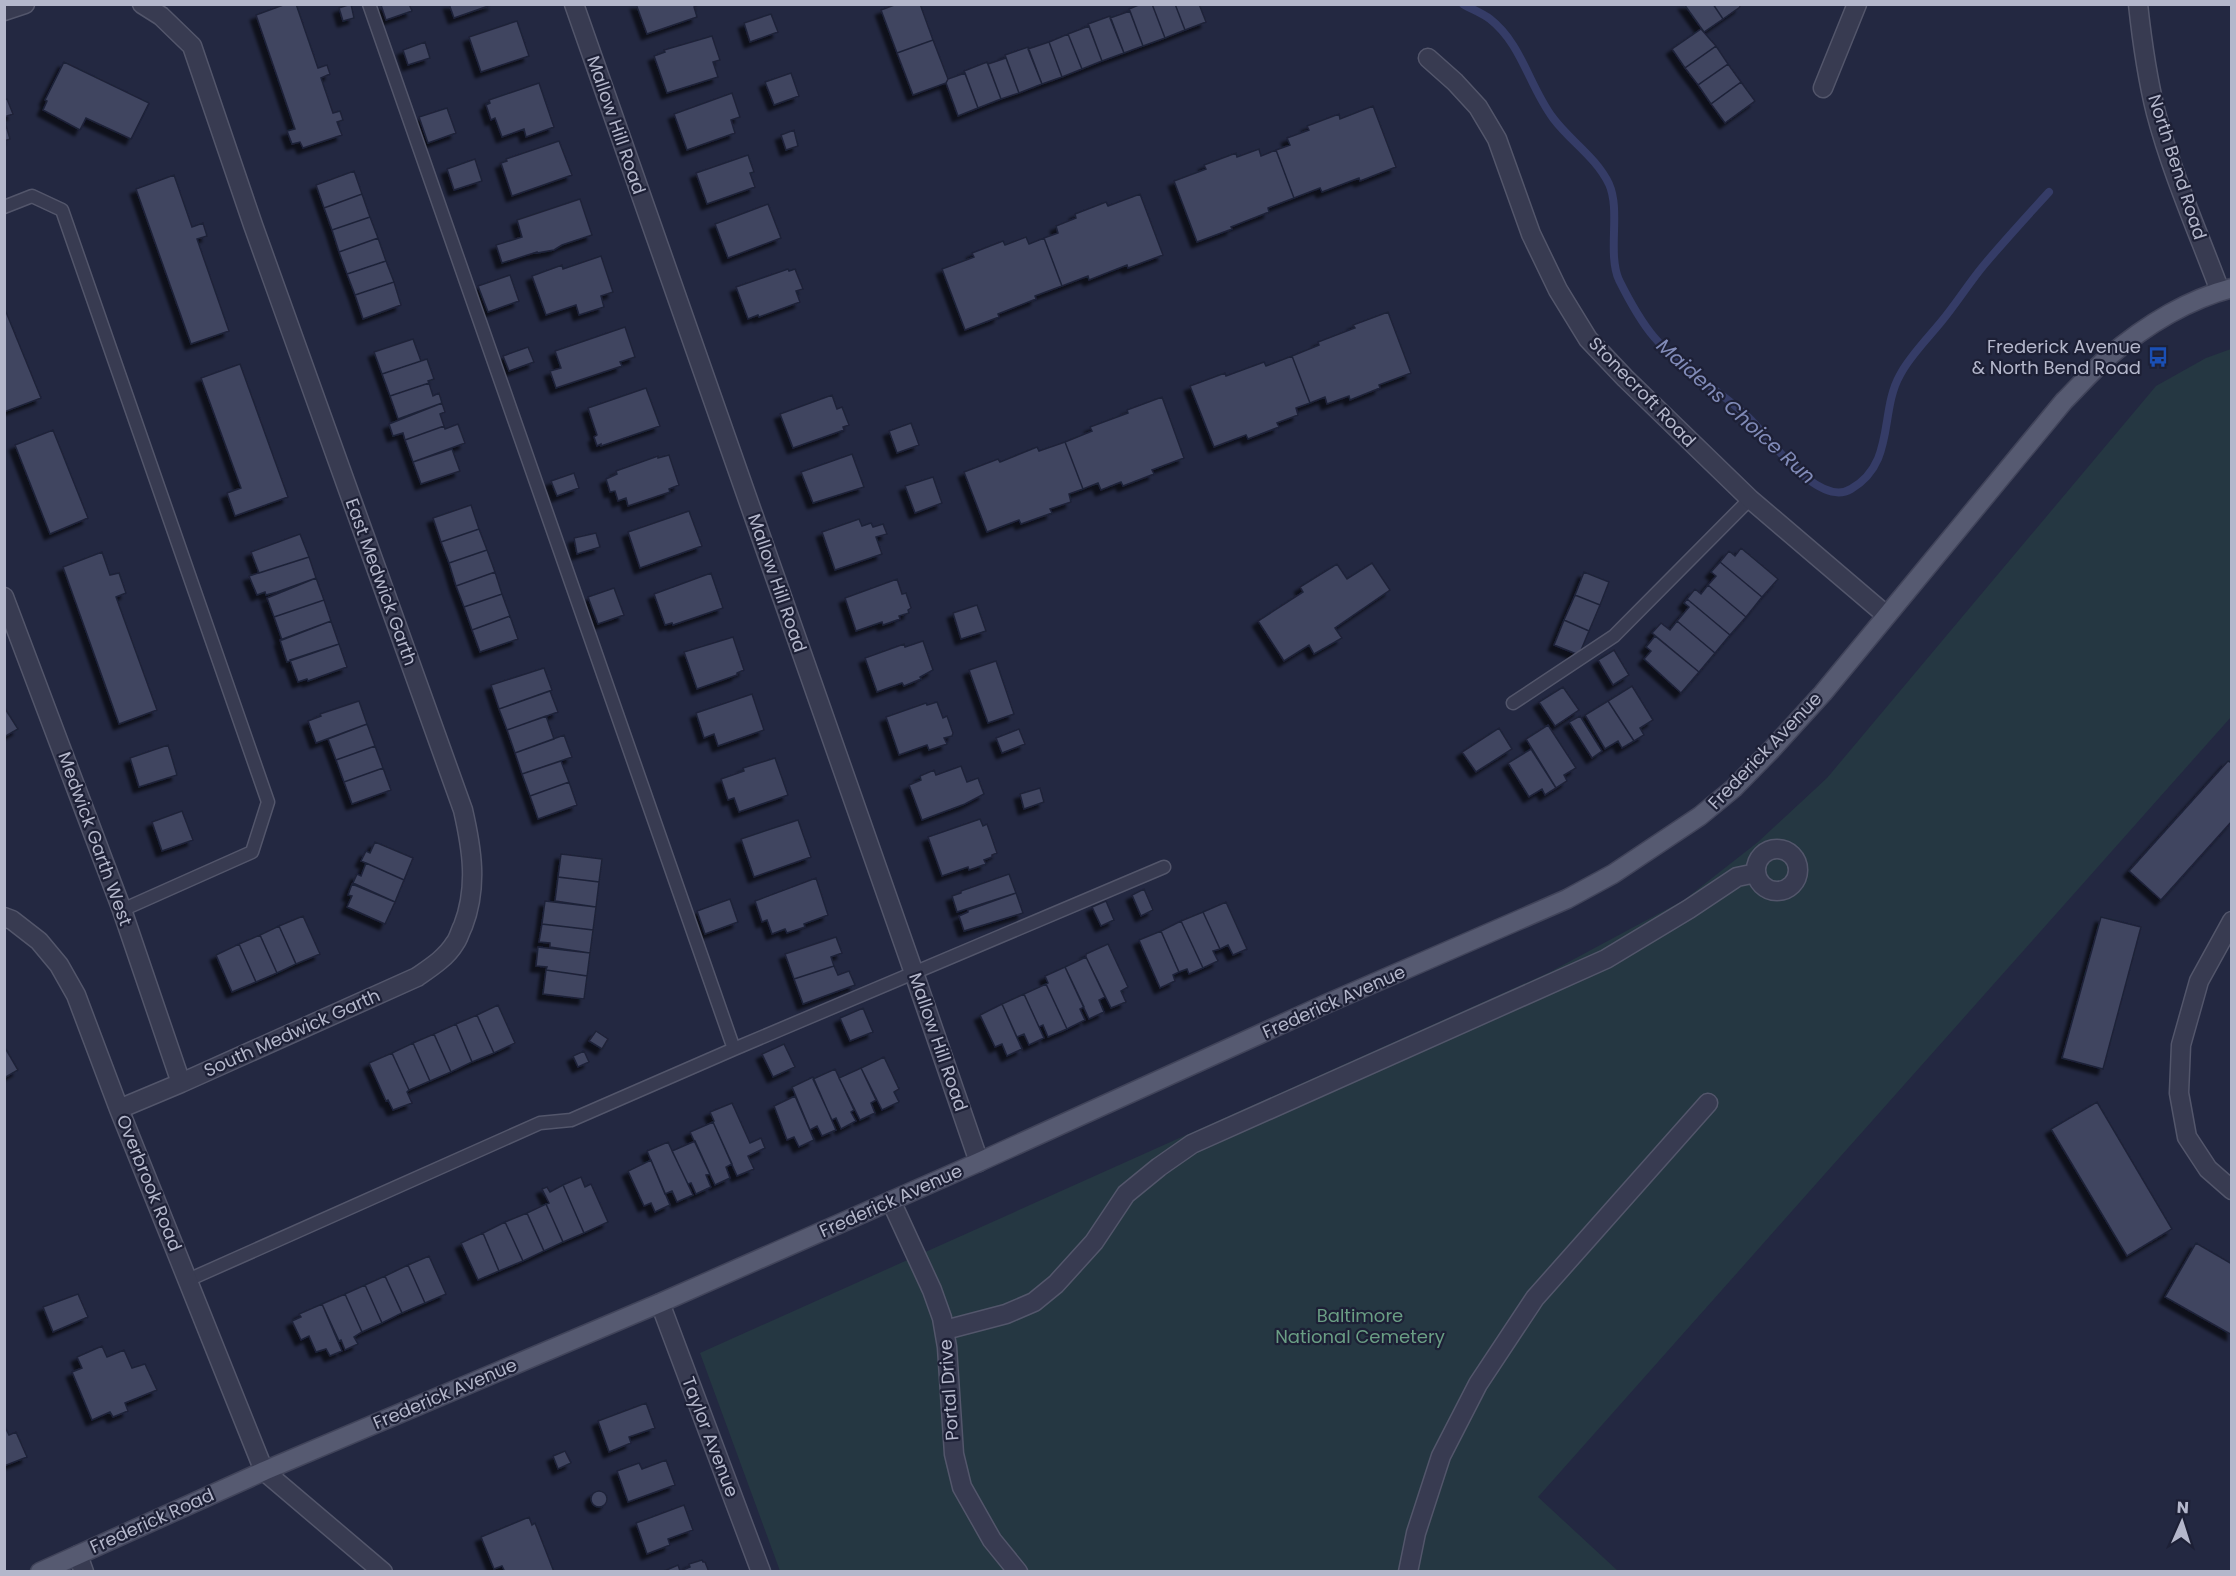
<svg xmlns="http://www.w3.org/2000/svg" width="2236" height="1576" viewBox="0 0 2236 1576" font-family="Poppins,sans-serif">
<defs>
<filter id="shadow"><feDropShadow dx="-5.5" dy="5.5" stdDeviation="1.5" flood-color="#0009"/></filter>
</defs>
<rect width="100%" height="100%" fill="#232841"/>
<path fill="#253742" d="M2231 349V717L1538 1497 1618 1571H780L700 1353 1550 972 1684 900 1758 842 1827 778 2156 386 2206 358Z"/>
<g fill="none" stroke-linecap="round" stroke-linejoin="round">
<path stroke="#353c67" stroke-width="8" d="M1463 4C1471 9 1482 13 1490 19 1522 44 1529 86 1553 118 1570 141 1596 157 1609 184 1621 211 1607 253 1619 280 1628 298 1642 323 1654 337 1681 369 1718 389 1748 417 1768 436 1818 509 1851 489 1896 463 1879 412 1900 375 1909 357 1928 338 1941 322 1956 304 1969 283 1984 265 2005 240 2027 216 2049 192"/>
</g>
<path fill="#3f4561" stroke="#1f2238" stroke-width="1.5" filter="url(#shadow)" d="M286 4H296L318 68 327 65 330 74 321 78 333 113 340 111 343 120 337 122 342 135 303 148 300 142 292 144 287 131 295 129 256 15Z
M351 4 354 18 343 21 339 8Z
M409 4 412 11 386 20 381 5Z
M449 4H494L454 18Z
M636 4H701L694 7 697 17 647 34Z
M920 4 933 40 897 53 881 10 897 4Z
M1141 4H1152L1165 38 1143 46 1129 9Z
M1152 4H1175L1185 30 1165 38Z
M1175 4H1199L1206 22 1185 30Z
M1684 4H1713L1723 19 1704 32Z
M1713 4H1739L1740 7 1723 19Z
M1130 11 1143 46 1124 53 1110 18Z
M771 14 778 32 750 42 744 23Z
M1110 16 1124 53 1102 61 1088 24Z
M517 21 529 56 481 72 469 37Z
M1089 26 1102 61 1082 69 1068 34Z
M1701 29 1716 46 1685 68 1672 49Z
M1068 34 1082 69 1062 77 1049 42Z
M712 36 720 60 713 62 718 77 667 93 654 56 665 52 664 50Z
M933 40 948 79 946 83 913 95 897 53Z
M425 42 430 58 408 65 403 50Z
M1049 42 1062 77 1042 84 1028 49Z
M1716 46 1728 64 1698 85 1685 68Z
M1028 47 1042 84 1019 93 1005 55Z
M1006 58 1019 93 1001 99 988 64Z
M64 62 149 103 131 139 86 118 80 130 43 110 47 101 45 100Z
M987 62 1001 99 978 108 964 71Z
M1728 64 1741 82 1711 104 1698 85Z
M791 73 799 96 774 105 765 82Z
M965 73 978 108 958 116 946 83 948 79Z
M1741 82 1755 101 1725 123 1711 104Z
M539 83 554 127 526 137 524 129 502 137 495 118 491 120 486 105 490 103 489 100Z
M732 93 740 117 731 120 735 133 687 150 674 114Z
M7 99 13 114 4 117V100Z
M1373 106 1396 167 1360 181 1359 178 1322 192 1320 188 1294 198 1276 150 1290 145 1287 138 1309 130 1307 126 1339 114 1340 119Z
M447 108 456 133 428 143 419 117Z
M4 119 10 139 4 141Z
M794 130 798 146 786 150 781 135Z
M559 141 572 175 512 196 501 163 507 161 506 159Z
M1259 149 1261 156 1276 150 1294 198 1268 208 1269 212 1231 227 1232 229 1197 242 1174 181 1206 169 1204 165 1236 153 1237 157Z
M748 155 754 172 750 173 755 187 707 204 696 173Z
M475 159 482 181 454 190 447 169Z
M354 171 362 194 324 208 316 185Z
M174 175 192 227 203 223 207 236 197 239 229 331 191 344 136 189Z
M362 194 370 217 332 230 324 208Z
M1140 194 1163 255 1128 268 1127 265 1089 280 1088 276 1062 286 1044 238 1058 233 1056 226 1076 218 1075 214 1106 202 1108 206Z
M580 199 592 235 562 245 554 250 537 253V252L502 263 496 245 522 237 517 220Z
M768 204 781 238 728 258 715 224Z
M370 217 378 238 339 252 332 230Z
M1026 237 1029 244 1044 238 1062 286 1035 296 1036 299 998 314 999 317 965 330 942 269 974 257 972 253 1003 241 1005 245Z
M378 238 386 261 347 274 339 252Z
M601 256 613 292 601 296 604 307 579 315 576 305 546 315 532 276 562 265 563 269Z
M386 261 394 282 355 295 347 274Z
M788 269 789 271 795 269 803 289 796 291 800 302 759 317 758 315 748 319 736 287Z
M510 275 519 301 488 312 478 286Z
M394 282 401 305 363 319 355 295Z
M4 307 41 398 4 412Z
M1388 312 1411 373 1379 385 1380 388 1350 400 1349 396 1327 404 1325 397 1310 403 1292 356 1319 345 1318 342 1355 328 1353 325Z
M625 327 635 357 620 362 622 366 556 388 550 371 561 368 555 351Z
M413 339 421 361 382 374 374 352Z
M528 347 534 362 509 371 503 356Z
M1292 356 1310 403 1296 408 1298 415 1277 423 1279 427 1248 439 1246 435 1214 447 1190 386 1225 373 1226 376 1264 362 1266 366Z
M427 359 434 379 428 381 429 383 390 396 382 374Z
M240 364 288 497 235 516 227 493 241 488 201 378Z
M429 383 433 396 439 393 442 403 398 419 390 396Z
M646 388 660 426 601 446V444L597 446 594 437 597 435 588 408Z
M832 395 837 409 842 407 849 425 843 427 844 430 793 448 780 414Z
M1162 397 1184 458 1152 470 1154 474 1123 486 1121 482 1101 490 1098 483 1083 489 1065 442 1092 431 1090 427 1128 413 1127 410Z
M442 403 445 412 440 414 444 426 405 440 403 433 393 436 389 424Z
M911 423 919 445 897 453 889 431Z
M458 424 465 443 413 462 405 440 444 426 445 429Z
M53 430 88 518 50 534 15 445Z
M1065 442 1083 489 1069 494 1071 502 1050 509 1052 513 1021 524 1019 520 987 532 964 472 998 459 1000 462 1037 447 1039 451Z
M452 449 460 471 421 484 413 462Z
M852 454 864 487 813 503 801 472Z
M669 455 679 485 669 489 670 492 628 506 626 498 618 501 615 491 610 492 606 479 617 474 616 471 658 456V458Z
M574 473 579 488 557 496 551 481Z
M933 477 942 503 915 513 905 486Z
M471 505 479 529 441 542 433 518Z
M689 511 702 546 640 568 628 532Z
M859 519 862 526 871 523 873 527 883 524 887 534 876 537 882 554 835 570 822 532Z
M479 529 487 550 449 563 441 542Z
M596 533 600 547 577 554 574 538Z
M300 534 309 557 259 573 251 552Z
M1741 548 1778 579 1762 597 1720 562 1729 551 1735 556Z
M487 550 495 572 456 586 449 563Z
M102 552 110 575 119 573 126 593 116 597 157 710 119 724 63 567Z
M309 557 316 578 277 592 266 595 265 592 257 595 249 576Z
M1720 562 1762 597 1746 617 1708 585 1716 576 1711 572Z
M1372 563 1390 590 1335 628 1342 638 1314 654 1309 645 1284 661 1258 621 1303 592 1300 587 1337 564 1347 579Z
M495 572 502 594 464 607 456 586Z
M1584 572 1609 582 1600 605 1575 595Z
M711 573 723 608 673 625 672 623 665 625 654 594Z
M316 578 324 600 274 617 267 598Z
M897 579 902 594 906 593 911 608 908 610 909 613 899 616 900 619 883 625 882 622 856 631 845 598Z
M1708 585 1746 617 1730 635 1687 599 1695 589 1701 594Z
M614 588 624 615 598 624 588 597Z
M502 594 510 616 472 630 464 607Z
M1575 595 1600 605 1589 631 1564 620Z
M1687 599 1730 635 1715 653 1677 621 1689 607 1684 603Z
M324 600 331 621 282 640 274 617Z
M977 605 986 631 961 639 953 613Z
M510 616 518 639 480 652 472 630Z
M1564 620 1589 631 1579 655 1554 645Z
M331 621 339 644 287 662 280 640Z
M1677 621 1715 653 1699 672 1652 633 1661 623 1670 630Z
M1655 636 1699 672 1681 693 1644 659 1651 651 1646 647Z
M733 637 744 670 737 673V675L697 689 684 652Z
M923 641 933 670 920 677 921 679 904 686 902 683 877 692 865 658 904 644 905 647Z
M339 644 347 667 308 681 307 679 298 682 290 660Z
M1614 650 1629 675 1613 685 1598 660Z
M996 661 1014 714 988 723 969 670Z
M544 668 552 690 499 709 491 685Z
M1632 686 1653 720 1640 728 1644 735 1634 741 1608 701Z
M1563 687 1579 710 1555 726 1539 702Z
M550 691 558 712 507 730 499 709Z
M752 694 764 730 718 746 714 734 704 738 696 713Z
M359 701 367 724 316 743 308 721 321 716 320 714Z
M1608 701 1634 741 1622 748 1618 741 1605 749 1585 715Z
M937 702 943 718 947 716 953 733 952 736 944 738 947 744 929 750 927 745 899 755 886 717 926 703 927 705Z
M4 707 18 729 4 737Z
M546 716 554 739 515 753 507 730Z
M1580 716 1602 751 1592 758 1569 722Z
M367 724 375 746 336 760 328 739Z
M1548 725 1576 768 1564 775 1567 781 1556 788 1526 739Z
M1499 728 1512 749 1476 772 1462 752Z
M1019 729 1025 744 1002 753 996 738Z
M564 735 572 757 522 774 515 753Z
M168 745 177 775 139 787 130 758Z
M375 746 383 768 344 782 336 760Z
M1531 749 1556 788 1545 795 1542 789 1529 797 1508 763Z
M775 758 788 795 739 812 734 798 728 800 721 779 744 771 743 768Z
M561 761 569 782 530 796 522 774Z
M2228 761 2232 763V821L2161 900 2129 871Z
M961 766 967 782 978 778 984 794 965 804 922 820 909 785 921 780 920 776 934 770 936 775Z
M383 768 391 790 352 804 344 782Z
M569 782 577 805 538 819 530 796Z
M1040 788 1044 802 1024 809 1020 794Z
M182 811 193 840 162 851 152 822Z
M980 819 983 826 987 824 997 853 992 855V857L984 860 986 864 969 870 968 867 942 876 928 837Z
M798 820 811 857 754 877 741 839Z
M375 842 413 858 404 880 361 861 366 851 370 853Z
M561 854 602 859 599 882 558 877Z
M366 863 404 880 395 902 353 883 357 874 361 876Z
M1009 874 1016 893 957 912 952 896 961 893V891Z
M558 877 599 882 596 907 555 901Z
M816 878 828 915 804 924 805 927 787 933 785 929 772 934 767 920 762 922 755 901Z
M352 884 395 902 385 924 347 907 352 896 348 895Z
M1144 889 1153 910 1141 916 1132 895Z
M1016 893 1023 913 964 931 959 916 968 912V910Z
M730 899 738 922 705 934 697 911Z
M545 901 596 907 593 930 542 924Z
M1106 901 1114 920 1101 926 1092 907Z
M1226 902 1247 949 1233 955 1228 945 1220 949 1203 912Z
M1203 912 1220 949 1213 951 1218 961 1203 968 1181 921Z
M303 916 320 954 296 964 279 926Z
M2101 917 2141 927 2103 1069 2062 1058Z
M1181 921 1203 968 1189 974 1187 969 1179 972 1161 931Z
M542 924 593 930 590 953 550 947V943L539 942Z
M279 926 296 964 277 973 260 935Z
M1161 931 1179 972 1173 975 1175 981 1160 988 1139 940Z
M260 935 277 973 256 982 239 944Z
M836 937 842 953 831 957 834 966 794 979 785 954Z
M239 944 256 982 232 992 216 955Z
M1108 944 1128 987 1121 991 1126 1002 1111 1008 1086 957V954Z
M538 947 590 953 587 976 546 970 547 967 536 966Z
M1086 957 1105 997 1099 1000 1104 1012 1089 1019 1065 967Z
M834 966 838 975 849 971 855 985 803 1004 794 979Z
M1065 967 1084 1007 1080 1009 1085 1020 1067 1029 1046 984 1048 983 1045 976Z
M546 970 587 976 584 999 543 994Z
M1046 984 1067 1029 1048 1037 1043 1025 1039 1027 1024 994Z
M1024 994 1044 1038 1029 1045 1024 1034 1017 1037 1002 1004Z
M1002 1004 1022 1049 1007 1056 1002 1044 995 1047 980 1015Z
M498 1005 515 1043 494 1053 477 1015Z
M863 1008 873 1032 850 1041 840 1018Z
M477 1015 494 1053 472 1062 456 1024Z
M456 1024 472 1062 451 1072 434 1034Z
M596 1031 608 1039 602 1049 589 1041Z
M434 1034 451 1072 430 1081 413 1043Z
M413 1043 430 1081 409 1090 392 1053Z
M784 1044 795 1067 773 1077 762 1054Z
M4 1046 18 1070 4 1078Z
M584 1051 589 1062 578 1067 573 1056Z
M392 1053 409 1090 407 1092 412 1103 393 1110 388 1100 386 1101 369 1063Z
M884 1057 899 1089 894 1092 899 1102 882 1110 861 1068Z
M861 1068 876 1100 871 1103 875 1113 860 1120 839 1078Z
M835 1069 854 1110 851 1112 856 1121 841 1129 836 1118 832 1120 813 1079Z
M813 1077 836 1130 822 1136 817 1126 810 1130 792 1087Z
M795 1096 814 1140 799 1147 794 1137 787 1140 774 1106Z
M2097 1102 2172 1229 2127 1256 2051 1129Z
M732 1103 750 1143 761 1138 765 1148 748 1156 754 1169 737 1176 713 1122 714 1121 710 1112Z
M713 1122 732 1164 726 1167 730 1178 715 1185 690 1132Z
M695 1141 710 1174 706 1175 711 1187 696 1194 691 1183 688 1184 672 1151Z
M668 1142 693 1195 677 1202 672 1191 665 1194 647 1151Z
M651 1160 670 1205 655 1212 651 1203 644 1206 628 1171Z
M581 1177 585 1187 591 1184 608 1222 584 1233 563 1185Z
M563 1185 584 1233 563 1242 546 1204 549 1203 542 1189 547 1187 550 1192Z
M546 1204 563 1242 544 1251 527 1213Z
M527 1213 544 1251 523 1261 505 1222Z
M505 1222 523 1261 499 1271 483 1233Z
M483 1233 499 1271 478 1280 461 1243Z
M2196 1243 2232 1264V1335L2165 1297Z
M429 1256 446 1294 425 1303 408 1265Z
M408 1265 425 1303 402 1313 385 1276Z
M385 1276 402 1313 382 1323 365 1285Z
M365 1285 382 1323 362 1332 345 1294Z
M78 1294 88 1317 53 1332 43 1307Z
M345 1294 362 1332 354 1337 358 1344 345 1350 341 1340 339 1341 322 1304Z
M322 1304 342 1351 330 1356 326 1349 316 1352 309 1336 301 1340 292 1321 301 1317 299 1314Z
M102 1346 107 1357 124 1350 132 1368 145 1364 157 1390 125 1403 128 1411 113 1417 110 1412 92 1420 72 1372 82 1368 77 1357Z
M646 1403 655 1428 629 1437 631 1443 609 1452 598 1421Z
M4 1425 9 1435 16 1432 27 1457 4 1466Z
M565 1451 571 1463 558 1469 553 1456Z
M666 1460 675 1485 628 1502 617 1471 639 1463 642 1469Z
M591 1499a8 8 0 1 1 16 0a8 8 0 1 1-16 0Z
M684 1505 693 1530 668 1539 670 1545 647 1554 636 1523Z
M529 1517 532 1525 535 1523 554 1572H505L502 1566 494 1569 481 1537Z
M702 1560 703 1562H705L709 1572H662L678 1565 680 1571 690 1567 689 1564Z"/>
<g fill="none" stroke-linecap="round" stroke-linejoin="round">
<g stroke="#53566b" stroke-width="15">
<path id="service" d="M369 4 734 1049
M4 207 32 196 62 210 268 802 252 852 122 910
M1513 703 1614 636 1750 499
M188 1280 540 1123 571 1120 734 1049 1164 867"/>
</g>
<g stroke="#53566b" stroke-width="21">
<path id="minor" d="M574 4 914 973 979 1162
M2138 4C2142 41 2147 77 2156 113 2172 174 2198 232 2220 291
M4 11 25 4
M1428 58 1455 82 1478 107 1497 139 1531 234 1558 290 1588 339 1625 378 1750 499 1886 615
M1823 88 1857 4
M4 597 122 910 181 1083
M1756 870a21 21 0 1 1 42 0a21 21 0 1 1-42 0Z
M4 917 12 920 39 941 59 965 76 995 119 1109 264 1471 383 1572
M2232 921 2199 981 2181 1045 2179 1093 2187 1137 2208 1169 2232 1190
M119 1109 181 1083 417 977C430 968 446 958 455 943 459 938 460 931 463 926 478 887 472 849 463 810L253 225 192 46 161 16 142 4
M891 1201 932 1290 942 1318 947 1347 954 1454 962 1487 992 1540 1018 1572
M660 1303 761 1572
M945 1330 1006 1314 1034 1302 1056 1284 1094 1242 1126 1194 1159 1167 1192 1144 1606 959 1689 909 1737 877 1756 873
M78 1555 84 1572
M1408 1572 1416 1533 1441 1456 1478 1384 1535 1298 1708 1103"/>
</g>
<g stroke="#41445a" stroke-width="21">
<path id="primary" d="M40 1572 264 1471 660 1303 979 1162 1326 1004 1567 899 1613 874 1700 816 1734 788 1774 747 1823 693 2064 401C2078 387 2092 371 2107 358 2142 328 2186 300 2232 288"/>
</g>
<use href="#service" stroke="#383b51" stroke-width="12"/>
<use href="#minor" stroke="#383b51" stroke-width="18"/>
<use href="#primary" stroke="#565a71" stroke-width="18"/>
</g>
<defs>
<g id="bus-bare" transform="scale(1.62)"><path d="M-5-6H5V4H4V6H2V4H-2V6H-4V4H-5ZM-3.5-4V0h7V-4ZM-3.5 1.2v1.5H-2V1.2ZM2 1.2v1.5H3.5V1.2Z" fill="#1a4fb4" stroke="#1d2036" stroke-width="2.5" paint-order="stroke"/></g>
</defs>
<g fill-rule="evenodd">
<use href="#bus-bare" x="2158" y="357"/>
</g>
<g text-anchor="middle" stroke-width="4.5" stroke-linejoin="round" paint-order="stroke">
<g font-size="18" fill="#b4b7cb" stroke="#1d2036">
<text transform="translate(616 125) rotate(71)" y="6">Mallow Hill Road</text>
<text transform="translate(2177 167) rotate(72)" y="6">North Bend Road</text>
<text transform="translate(1642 392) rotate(46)" y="6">Stonecroft Road</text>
<text transform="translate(381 582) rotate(70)" y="6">East Medwick Garth</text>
<text transform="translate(777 583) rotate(71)" y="6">Mallow Hill Road</text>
<text transform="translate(1765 751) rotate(-46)" y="6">Frederick Avenue</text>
<text transform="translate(95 839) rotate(70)" y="6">Medwick Garth West</text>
<text transform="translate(1334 1002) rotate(-24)" y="6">Frederick Avenue</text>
<text transform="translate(292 1033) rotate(-24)" y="6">South Medwick Garth</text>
<text transform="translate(938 1042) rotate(71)" y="6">Mallow Hill Road</text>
<text transform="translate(149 1183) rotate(68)" y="6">Overbrook Road</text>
<text transform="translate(891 1201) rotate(-24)" y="6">Frederick Avenue</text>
<text transform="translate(949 1390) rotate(-94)" y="6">Portal Drive</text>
<text transform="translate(445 1394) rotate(-23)" y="6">Frederick Avenue</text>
<text transform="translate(710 1437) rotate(69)" y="6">Taylor Avenue</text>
<text transform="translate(152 1521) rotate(-24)" y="6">Frederick Road</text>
</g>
<g font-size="18" fill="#b4b7cb" stroke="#1d2036" text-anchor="end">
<text x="2141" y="353">Frederick Avenue<tspan x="2141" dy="21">&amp; North Bend Road</tspan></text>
</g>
<g font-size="18" fill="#6a9e84" stroke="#1d2036">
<text x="1360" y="1322">Baltimore<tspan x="1360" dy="21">National Cemetery</tspan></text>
</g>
<g font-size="20" font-style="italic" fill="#818bb8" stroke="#1d2036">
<text transform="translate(1736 411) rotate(42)" y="7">Maidens Choice Run</text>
</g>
</g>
<rect width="2236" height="1576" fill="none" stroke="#b4b7cb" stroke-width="12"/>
<g transform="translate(2182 1522) rotate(3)" stroke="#1d2036" stroke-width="4.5" paint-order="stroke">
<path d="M0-4.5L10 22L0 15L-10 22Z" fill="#b4b7cb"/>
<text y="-9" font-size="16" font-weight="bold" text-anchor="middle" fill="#b4b7cb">N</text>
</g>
</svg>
